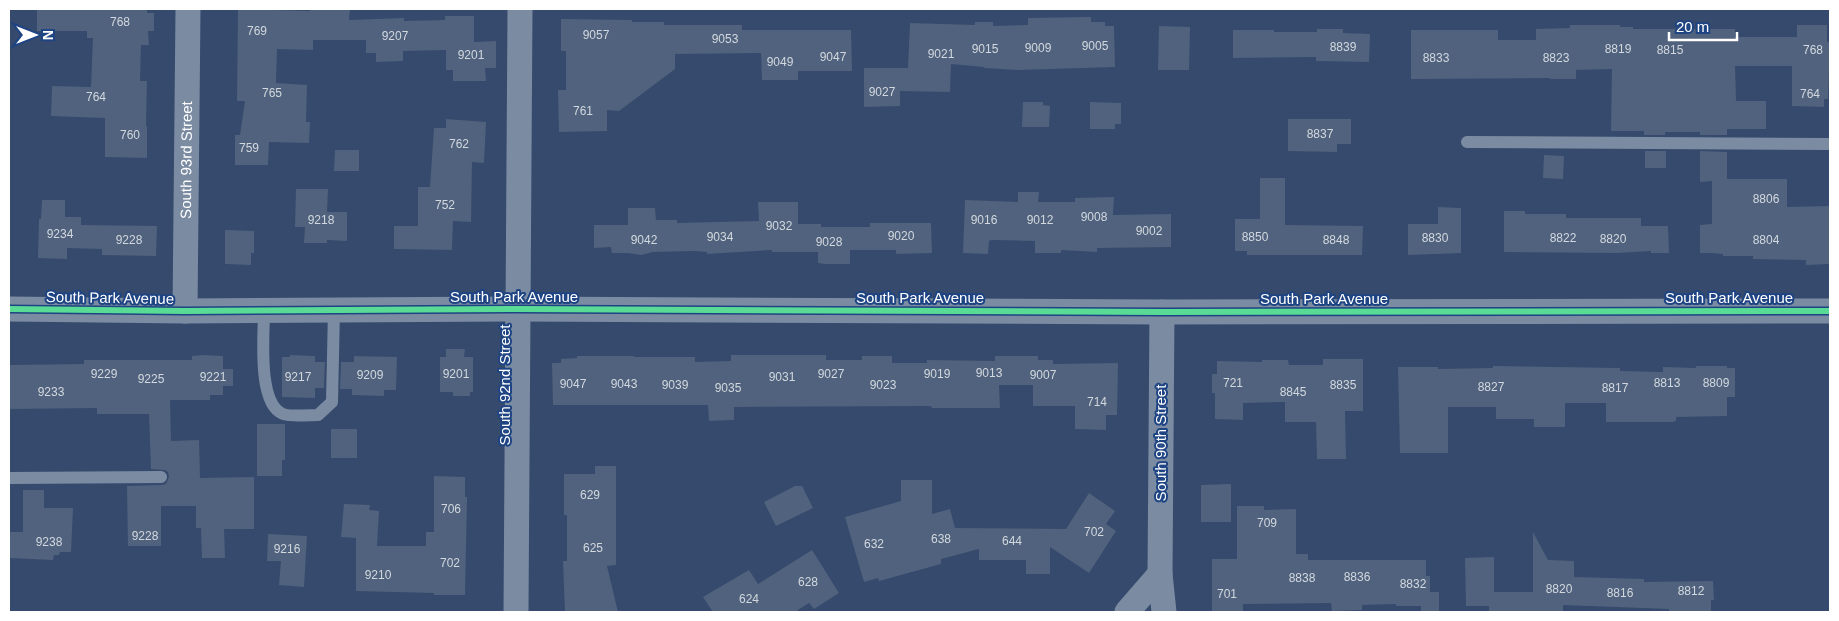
<svg xmlns="http://www.w3.org/2000/svg" width="1839" height="621" viewBox="0 0 1839 621" font-family="Helvetica,sans-serif">
<rect width="100%" height="100%" fill="#354a6c"/>
<path fill="#50627d" d="M37 9H147V13H154V31H148L149 45H141L140 81H147L146 126H147V158L105 157V118L51 116 52 86 91 87 93 38H87V31H37Z
M238 9 310 11V9H350L349 20 404 18V21L445 20V16H474V42L496 41V68H485L486 81H453V70H446V50L403 51V61L376 62V53H366V40H313V50L277 49 276 83 307 85 306 122H310L309 143 269 142 268 165H235V135H240L245 101H237Z
M1091 17V22H1105V26H1114L1115 67 1018 70 984 68V67L951 64 950 92 900 91V106L864 107V68H908L910 23 975 25V22H993V26L1028 25V18Z
M561 19 632 20V22H664V25H742V30H851L852 71H798V80H762L761 53 675 54V69L619 111 607 110V131L559 132 558 90H566V51H561Z
M1570 25H1620V27H1633V29H1735V37H1797V25H1827V42H1830L1828 99H1824V107L1792 106V66H1735L1736 101H1766V129H1727V135H1700V132H1665V135H1644V131H1611L1612 69 1576 70V79H1550V78L1411 79V30H1498V40H1536V29L1570 28Z
M1159 26 1190 27 1189 70H1158Z
M1317 29H1343V33L1370 34 1369 62 1316 61V57L1233 58V30H1274V32H1317Z
M1023 102H1043V105L1050 106 1049 127H1022Z
M1090 102 1121 103V124H1115V129H1090Z
M446 119 486 122 484 163 472 162 471 222 453 221 452 250 394 249V226H418V187H430L434 128H446Z
M1288 119H1351V144H1337V152L1288 151Z
M335 150H359V171H334Z
M1645 151H1666V168H1645Z
M1700 151 1727 152V179H1787V207L1830 206V264L1806 265V260L1753 259V256H1723V254L1712 253H1700V225L1712 224V181L1700 182Z
M1544 155 1564 156 1563 179 1543 178Z
M1260 178H1285V225L1363 226 1362 255H1247V251H1235V219H1260Z
M296 189H328L327 212H347V241L327 240V243H304L305 227H295Z
M1018 192H1039L1038 202H1075V198L1114 197 1113 215 1171 214V247L1097 248V252L1061 250V253H1035V241L991 240 989 241 988 254 963 253 965 200 1018 202Z
M42 200H65V217H81V225L157 226 156 256 102 255V249L67 248V259L38 258 39 219H41Z
M758 202H798V224H821V227H870V223H931L932 253 896 254V250H850V264H825L818 263V252H772V250L707 254V252L694 251 653 252 641 255 628 253H612L611 247 594 248V225H628V208H655L656 220H677V223L759 221Z
M1438 207 1461 208V253L1408 255V224H1438Z
M1504 211H1525V214H1566V218H1641V226H1668L1669 253H1651V251L1617 253 1504 252Z
M225 230 254 231V253H251V265L225 264Z
M446 349H465L464 357H473V392H470V396H453V392H440V357H446Z
M203 355 223 356V369H233V386H223V395H210V400H170L171 441 199 440 200 478 254 477V529H224L225 558H202L201 528H196V506H161V546H128L127 486 162 485 166 484 169 477 168 472 165 470 151 469 149 414H97V408L9 409V365L84 364V360H192V356Z
M290 355 315 356V362H325L324 388H315V398L282 397V357H290Z
M731 355H826V360H862V356H892V363H927V360L995 361V356H1038V360H1053V364L1118 363 1117 415H1106V430L1075 429V406H1033V385H999L1000 408H932L931 406 734 407V420L709 421 708 405H553L552 363H561V359L577 358V356H634V357H695V362L731 361Z
M354 356 397 357 396 390H384V396L352 395V389H340L341 362H354Z
M1323 359H1363V411H1345L1346 459H1317L1316 422H1285V402L1243 403V420L1215 419V393H1212V374H1217V361L1262 362V360H1288L1289 365H1323Z
M1493 366 1620 368V371L1663 372V367L1696 368V366H1727V368H1735V397H1727V416L1676 417V421L1672 422H1606V403H1565V427H1534V419H1496V407H1448V453H1400L1398 367H1438V369L1493 368Z
M257 424H285V460H282V476H257Z
M331 429H357V458H331Z
M595 466H616V565L607 566 618 612H565L563 561H567V515H564V474H595Z
M434 476 465 477V497H467L465 595H434V593L356 591V538L341 537 344 504 370 505 369 510 379 511 377 546H426V532H434Z
M901 480H932V514L950 509 955 528 1066 529 1089 493 1115 511 1106 524 1116 531 1089 573 1050 547V574H1026V560H979V549L941 559V564L879 581 878 578 864 582 845 517 901 501Z
M1231 484V522H1201V485Z
M795 486H802L813 508 776 526 764 502Z
M23 490H44V508H73L71 552H60L59 555H54L53 560 9 558V532H23Z
M1237 506H1264V510L1296 509V554H1308V560H1426V576H1430V592H1439V612H1421V606H1396V604L1362 605V610L1332 611 1331 603 1243 604V612H1212V559H1237Z
M1533 532 1548 560 1574 561V577L1644 579V582L1713 581 1714 600H1711V612H1669V609L1563 605V612H1489V606H1466L1465 558 1494 557V592H1533Z
M268 534 307 536 304 587 279 585 281 561H267Z
M812 550 839 593 814 609 809 603 795 612H713L703 597 749 570 758 584Z"/>
<g fill="none" stroke-linecap="round" stroke-linejoin="round">
<path stroke="#7b8ba2" stroke-width="12" d="M1467 142 1830 144
M264 311C264 334 257 404 283 414 291 417 309 415 318 415L332 402 334 310
M9 478 161 477"/>
<g stroke="#7b8ba2" stroke-width="25">
<path d="M9 309 185 311 518 309 1162 312 1830 311"/>
<path id="s1" d="M185 311 188 9"/>
<path d="M1162 312 1160 574 1164 612"/>
<path d="M516 612 520 9"/>
<path d="M1127 612 1160 574"/>
</g>
<g stroke="#1e4483" stroke-width="9">
<path id="cycleway" d="M9 309 185 311 518 309 1162 312 1830 311"/>
</g>
<use href="#cycleway" stroke="#5adb95" stroke-width="6"/>
</g>
<g text-anchor="middle" stroke-width="4" stroke-linejoin="round" paint-order="stroke">
<g font-size="12" fill="#d3d8de">
<text x="120" y="26">768</text>
<text x="257" y="35">769</text>
<text x="596" y="39">9057</text>
<text x="395" y="40">9207</text>
<text x="725" y="43">9053</text>
<text x="1095" y="50">9005</text>
<text x="1343" y="51">8839</text>
<text x="1038" y="52">9009</text>
<text x="985" y="53">9015</text>
<text x="1618" y="53">8819</text>
<text x="1670" y="54">8815</text>
<text x="1813" y="54">768</text>
<text x="941" y="58">9021</text>
<text x="471" y="59">9201</text>
<text x="833" y="61">9047</text>
<text x="1436" y="62">8833</text>
<text x="1556" y="62">8823</text>
<text x="780" y="66">9049</text>
<text x="882" y="96">9027</text>
<text x="272" y="97">765</text>
<text x="1810" y="98">764</text>
<text x="96" y="101">764</text>
<text x="583" y="115">761</text>
<text x="1320" y="138">8837</text>
<text x="130" y="139">760</text>
<text x="459" y="148">762</text>
<text x="249" y="152">759</text>
<text x="1766" y="203">8806</text>
<text x="445" y="209">752</text>
<text x="1094" y="221">9008</text>
<text x="321" y="224">9218</text>
<text x="984" y="224">9016</text>
<text x="1040" y="224">9012</text>
<text x="779" y="230">9032</text>
<text x="1149" y="235">9002</text>
<text x="60" y="238">9234</text>
<text x="901" y="240">9020</text>
<text x="720" y="241">9034</text>
<text x="1255" y="241">8850</text>
<text x="1435" y="242">8830</text>
<text x="1563" y="242">8822</text>
<text x="1613" y="243">8820</text>
<text x="129" y="244">9228</text>
<text x="644" y="244">9042</text>
<text x="1336" y="244">8848</text>
<text x="1766" y="244">8804</text>
<text x="829" y="246">9028</text>
<text x="989" y="377">9013</text>
<text x="104" y="378">9229</text>
<text x="456" y="378">9201</text>
<text x="831" y="378">9027</text>
<text x="937" y="378">9019</text>
<text x="370" y="379">9209</text>
<text x="1043" y="379">9007</text>
<text x="213" y="381">9221</text>
<text x="298" y="381">9217</text>
<text x="782" y="381">9031</text>
<text x="151" y="383">9225</text>
<text x="1233" y="387">721</text>
<text x="1667" y="387">8813</text>
<text x="1716" y="387">8809</text>
<text x="573" y="388">9047</text>
<text x="624" y="388">9043</text>
<text x="675" y="389">9039</text>
<text x="883" y="389">9023</text>
<text x="1343" y="389">8835</text>
<text x="1491" y="391">8827</text>
<text x="728" y="392">9035</text>
<text x="1615" y="392">8817</text>
<text x="51" y="396">9233</text>
<text x="1293" y="396">8845</text>
<text x="1097" y="406">714</text>
<text x="590" y="499">629</text>
<text x="451" y="513">706</text>
<text x="1267" y="527">709</text>
<text x="1094" y="536">702</text>
<text x="145" y="540">9228</text>
<text x="941" y="543">638</text>
<text x="1012" y="545">644</text>
<text x="49" y="546">9238</text>
<text x="874" y="548">632</text>
<text x="593" y="552">625</text>
<text x="287" y="553">9216</text>
<text x="450" y="567">702</text>
<text x="378" y="579">9210</text>
<text x="1357" y="581">8836</text>
<text x="1302" y="582">8838</text>
<text x="808" y="586">628</text>
<text x="1413" y="588">8832</text>
<text x="1559" y="593">8820</text>
<text x="1691" y="595">8812</text>
<text x="1620" y="597">8816</text>
<text x="1227" y="598">701</text>
<text x="749" y="603">624</text>
</g>
<g font-size="15" fill="#fff" stroke="#1e4483">
<text dy="5" stroke="none"><textPath href="#s1" startOffset="151">South 93rd Street</textPath></text>
<text x="514" y="302">South Park Avenue</text>
<text transform="translate(110 298) rotate(1)" y="5">South Park Avenue</text>
<text x="920" y="303">South Park Avenue</text>
<text x="1729" y="303">South Park Avenue</text>
<text x="1324" y="304">South Park Avenue</text>
<text transform="translate(505 385) rotate(-90)" y="5">South 92nd Street</text>
<text transform="translate(1161 443) rotate(-90)" y="5">South 90th Street</text>
</g>
</g>
<rect width="1839" height="621" fill="none" stroke="#ffffff" stroke-width="20"/>
<g transform="translate(35 35) rotate(90)" stroke="#1e4483" stroke-width="4" paint-order="stroke">
<path d="M0-4L9 19L0 12L-9 19Z" fill="#ffffff"/>
<text y="-8" font-size="14" font-weight="bold" text-anchor="middle" fill="#ffffff">N</text>
</g>
<path d="M1669 32v8h68v-8" fill="none" stroke="#ffffff" stroke-width="2.5"/>
<text x="1676" y="32" font-size="15" fill="#ffffff" stroke="#1e4483" stroke-width="4" paint-order="stroke">20 m</text>
</svg>
